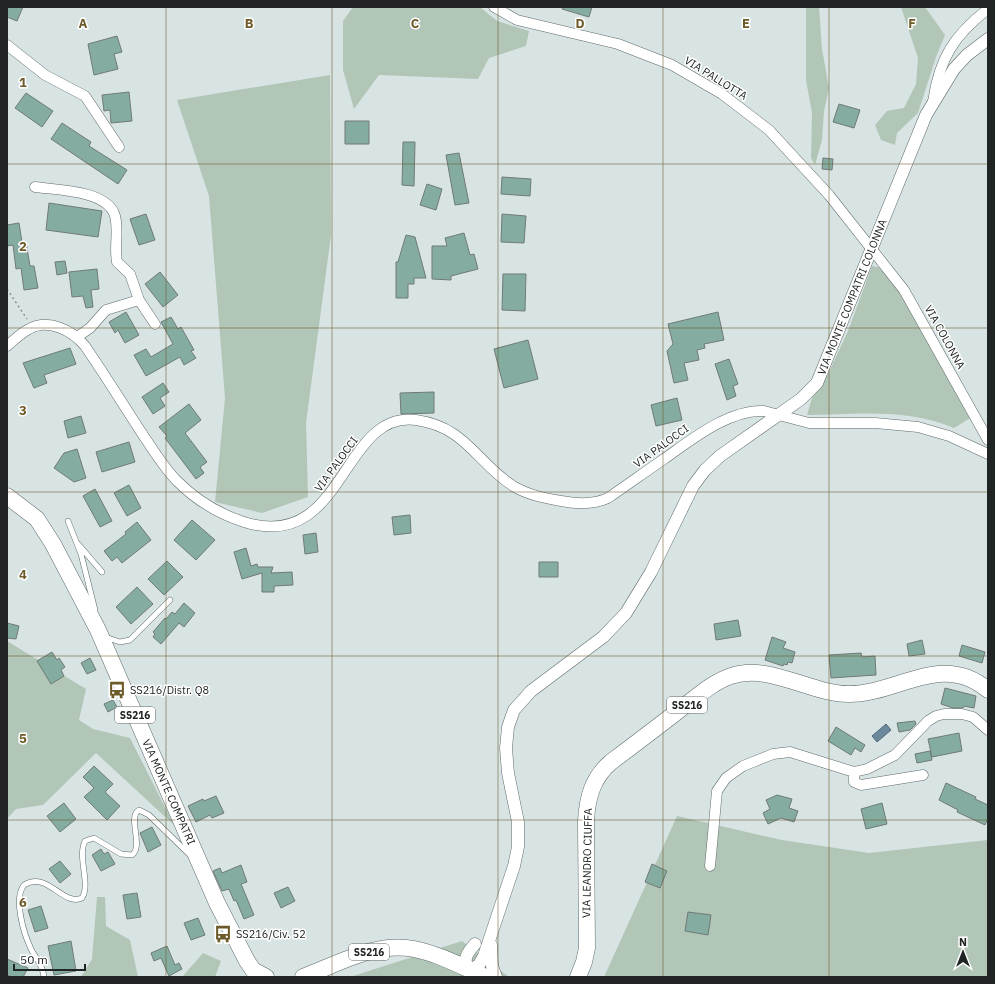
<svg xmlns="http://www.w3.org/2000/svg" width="995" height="984" viewBox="0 0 995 984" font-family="'IBM Plex Sans',sans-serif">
<rect width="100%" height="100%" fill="#d8e4e4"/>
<path fill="#b1c6b7" d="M353 7H480L497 21 529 31 526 46 489 58 478 79 379 75 354 109 343 70V21Z
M806 7H819L822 49 829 88 824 111 822 140 815 165 811 158 812 113 806 80Z
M901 7H925L945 35 936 57 918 113 897 133 895 145 881 140 875 125 887 111 904 108 916 84 918 58Z
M330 75 331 235 306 423 308 497 262 513 215 502 225 398 209 196 177 100Z
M872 266 878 267 893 281 915 316 972 417 954 428C908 408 856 414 807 415L812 398 827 376 848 331Z
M7 641 86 689 79 720 93 729 130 738 174 825 96 753 43 805 16 809 7 819Z
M677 816 782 840 869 853 988 840V977H604Z
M97 897H105L106 926 130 940 138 977H81L92 959Z
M462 941 509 977H350Z
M203 953 221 961 215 977H178L183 976Z"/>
<path fill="#6c889d" stroke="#556a79" d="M886 724 891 730 877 742 872 736Z"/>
<path fill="#85aca1" stroke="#707a77" d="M7 7H23L17 21 7 17Z
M563 7H592L589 17 562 9Z
M117 36 122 52 114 54 118 69 94 75 88 44Z
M129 92 132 121 111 123 110 110 104 111 102 95Z
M26 93 53 111 42 127 15 108Z
M839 104 860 110 854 128 833 122Z
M345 121H369V144H345Z
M62 123 91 142 89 146 127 170 118 184 51 139Z
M403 142H415L414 186 402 185Z
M459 153 469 203 455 205 446 155Z
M823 158 833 159 832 170 822 169Z
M502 177 531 179 530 196 501 194Z
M427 184 442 189 436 210 420 205Z
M49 203 102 211 98 237 46 230Z
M146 214 155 240 139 245 130 219Z
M502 214 526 216 524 243 501 242Z
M19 223 22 242H26L30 266H34L38 288 24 290 21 268 16 269 13 245 7 246V225Z
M464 233 470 255 474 254 478 269 451 276V280L432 279V246H447L445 238Z
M406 235 415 237 426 278H414V284H408V298H396V262H398Z
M65 261 67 273 57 275 55 262Z
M97 269 99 289 91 290 93 307 86 308 83 296 72 297 69 272Z
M160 272 178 295 163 307 145 284Z
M503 274H526L525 311 502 310Z
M126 312 139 335 125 343 118 330 115 333 109 322Z
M718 312 724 340 704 344 705 348 697 350 699 360 684 363 688 380 674 383 667 351 673 344 668 324Z
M171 317 178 329 181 327 194 350 191 351 196 358 184 365 180 357 146 376 134 355 146 349 151 357 173 344 161 322Z
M528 340 538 379 504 388 494 349Z
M70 348 76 364 44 375 47 383 34 388 23 363Z
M729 359 738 384 733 386 736 396 727 400 715 364Z
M163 383 169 392 160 398 165 406 153 414 142 397Z
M434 392V413L401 414 400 393Z
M677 398 682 420 656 426 651 405Z
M189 404 201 420 185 433 207 462 200 467 204 473 196 479 165 438 167 436 159 427Z
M81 416 86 433 68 438 64 421Z
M129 442 135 462 102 472 96 452Z
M77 449 86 478 74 482 54 468 64 453Z
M129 485 141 508 127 516 114 493Z
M95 489 112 521 100 527 83 496Z
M410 515 411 533 394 535 392 517Z
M192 520 215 540 196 560 174 540Z
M137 522 151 540 122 563 117 557 112 561 104 551 126 534 125 532Z
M316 533 318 552 305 554 303 535Z
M246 548 251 566 257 564 258 567H273L271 573 292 572 293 585 274 586V592H262V573L242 579 234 552Z
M167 561 183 577 164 595 148 579Z
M539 562H558V577H539Z
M137 587 153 604 131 624 116 607Z
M184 603 195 613 184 627 179 623 161 644 153 637 155 634 153 632 165 618 166 619 172 612 175 614Z
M738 620 741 636 716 640 714 624Z
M7 623 19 626 16 639 7 638Z
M772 637 786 642 783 648 795 652 792 663 788 662 787 665 784 664 783 666 765 660Z
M922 640 925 654 909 656 907 644Z
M962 645 985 652 982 663 959 656Z
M52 652 57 660 59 658 65 667 61 670 64 676 51 684 37 661Z
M861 653 862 657 875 656 876 675 831 678 829 655Z
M90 658 96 670 87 674 81 663Z
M945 688 976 696 974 708 964 706 963 708H953L941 704Z
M113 700 117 707 108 712 104 704Z
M915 721 916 724 910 730 899 732 897 723Z
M836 727 865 745 861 752 855 748 851 755 828 741Z
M959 733 962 751 932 757 928 739Z
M930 751 932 760 917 763 915 754Z
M94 766 113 784 105 792 120 806 107 820 84 797 94 788 83 777Z
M946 783 976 797 975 799 988 805V818L985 825 957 812 958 810 939 800Z
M777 795 792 799 789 808 798 811 794 822 781 818 768 824 763 813 770 809 766 800Z
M216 796 224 813 212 818 210 815 196 822 188 806 203 799 204 801Z
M64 803 76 819 60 832 47 816Z
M882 803 887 824 866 829 861 809Z
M152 827 161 845 148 852 140 833Z
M101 849 104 854 108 852 115 864 101 871 92 855Z
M60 861 71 874 60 883 49 869Z
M652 864 667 871 660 888 645 882Z
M241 865 247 882 241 884 254 915 244 919 236 900 234 901 229 889 222 891 213 871 220 868 222 873Z
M288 887 295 901 281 908 274 893Z
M137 893 141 917 127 919 123 895Z
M41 906 48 928 35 932 28 910Z
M688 912 711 915 708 935 685 931Z
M198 918 205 935 191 940 184 923Z
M71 941 76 971 54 975 48 946Z
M167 946 175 965 179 963 182 969 169 976 161 958 154 961 151 953Z
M7 959 28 968 23 977H12L7 975Z"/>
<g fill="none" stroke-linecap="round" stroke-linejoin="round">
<g stroke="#5f6969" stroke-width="6">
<path id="service" d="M68 521 81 554 95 610
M78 544 102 572
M105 637 120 642 130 640 170 600
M44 977C43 965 36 959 31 949 24 934 13 899 24 885 47 870 63 907 82 898 91 884 77 857 85 841L94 838 121 854 132 855C144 846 127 817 139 810L149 815 190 855"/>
</g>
<g stroke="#5f6969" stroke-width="11">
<path id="minor" d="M494 7 517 20 618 44 672 65 722 94 769 130 829 195 904 290 988 440
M7 45 45 75 85 96 119 147
M933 102C939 59 954 35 988 9
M35 187C56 190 108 190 115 216 119 231 114 247 117 262L130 274 139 300 106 310 90 328 77 337
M139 300 155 324
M7 346C14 340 21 333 29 329 49 318 73 331 85 346 105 375 124 406 143 435 154 451 164 468 177 481 196 500 219 514 244 522 345 554 341 410 416 420 466 427 476 462 513 486 528 495 544 498 561 501 577 504 593 505 608 498 627 485 645 472 664 459 691 440 729 409 764 411L809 423H875L918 427 949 436 988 454
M854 772V782L861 785 923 775
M710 866 717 791 726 778 743 766 773 754 790 752 854 772 867 769 895 755 928 721 936 716 944 714H962L973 717 988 730"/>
</g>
<g stroke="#5f6969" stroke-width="13">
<path id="tertiary" d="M475 944C467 953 462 960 469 970L479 965 484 956 514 866 518 847V822L508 773 506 748 508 727 514 710 531 691 603 637 626 613 651 572 693 486 705 470 720 456 801 399 817 383 926 115 954 69 967 55 988 39
M491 945 492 966 496 977"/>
</g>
<g stroke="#5f6969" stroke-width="17">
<path id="primary" d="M7 496 37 519 53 544 98 630 217 903 247 961 253 970 266 977
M303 977C338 964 376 941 414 949 439 954 463 967 486 977
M578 977 584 962 587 948 586 822C587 799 592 778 611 762 635 744 659 726 683 707 698 696 713 682 731 676 770 663 810 694 849 694 898 694 942 651 988 690"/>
</g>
<path stroke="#889191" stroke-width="1.5" stroke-dasharray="2 3" stroke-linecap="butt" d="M7 289 27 319"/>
<use href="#service" stroke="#fff" stroke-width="5"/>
<use href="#minor" stroke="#fff" stroke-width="10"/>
<use href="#tertiary" stroke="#fff" stroke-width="12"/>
<use href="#primary" stroke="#fff" stroke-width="16"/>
</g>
<path fill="none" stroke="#6c5a28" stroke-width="1" stroke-opacity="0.55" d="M166 7V977M332 7V977M498 7V977M663 7V977M829 7V977M7 164H988M7 328H988M7 492H988M7 656H988M7 820H988"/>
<defs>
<g id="bus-bare" transform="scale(1.38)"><path d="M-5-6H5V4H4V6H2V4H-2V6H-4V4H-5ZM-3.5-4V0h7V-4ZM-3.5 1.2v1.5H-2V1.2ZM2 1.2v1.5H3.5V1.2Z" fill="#6c5a28" stroke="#fff" stroke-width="2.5" paint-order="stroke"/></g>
</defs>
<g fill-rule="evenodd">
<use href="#bus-bare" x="117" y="690"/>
<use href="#bus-bare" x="223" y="934"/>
</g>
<g text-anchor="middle" stroke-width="3" stroke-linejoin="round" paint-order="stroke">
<g fill="#fff" stroke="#636666" stroke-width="1">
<rect x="667" y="697" width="40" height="16" rx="3"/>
<rect x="115" y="707" width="40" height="16" rx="3"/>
<rect x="349" y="944" width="40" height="16" rx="3"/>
</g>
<g font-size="10" font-weight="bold" fill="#202424">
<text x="687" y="709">SS216</text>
<text x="135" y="719">SS216</text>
<text x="369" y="956">SS216</text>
</g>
<g font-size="11" fill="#202424" stroke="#fff">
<text transform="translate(716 78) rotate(32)" y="4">VIA PALLOTTA</text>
<text transform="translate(852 297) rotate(-68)" y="4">VIA MONTE COMPATRI COLONNA</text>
<text transform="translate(945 337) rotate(61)" y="4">VIA COLONNA</text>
<text transform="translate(661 446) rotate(-36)" y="4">VIA PALOCCI</text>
<text transform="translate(336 464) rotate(-54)" y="4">VIA PALOCCI</text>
<text transform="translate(169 792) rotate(66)" y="4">VIA MONTE COMPATRI</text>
<text transform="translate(587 863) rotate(-89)" y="4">VIA LEANDRO CIUFFA</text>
</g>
<g font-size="11" fill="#202424" stroke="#fff" text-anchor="start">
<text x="130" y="694">SS216/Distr. Q8</text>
<text x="236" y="938">SS216/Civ. 52</text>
</g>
</g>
<g font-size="13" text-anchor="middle" font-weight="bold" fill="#6c5a28" stroke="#fff" stroke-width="3" stroke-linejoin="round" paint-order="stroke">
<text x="83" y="28">A</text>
<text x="249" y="28">B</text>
<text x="415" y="28">C</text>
<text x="580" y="28">D</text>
<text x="746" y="28">E</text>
<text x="912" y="28">F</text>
<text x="23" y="87">1</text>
<text x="23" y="251">2</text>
<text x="23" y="415">3</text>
<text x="23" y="579">4</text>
<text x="23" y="743">5</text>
<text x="23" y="907">6</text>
</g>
<rect width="995" height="984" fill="none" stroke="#202424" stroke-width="16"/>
<g transform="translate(963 952)" stroke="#ffffff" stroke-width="3" paint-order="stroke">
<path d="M0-3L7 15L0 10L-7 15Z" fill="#202424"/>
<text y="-6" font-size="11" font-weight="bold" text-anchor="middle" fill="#202424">N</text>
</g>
<path d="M14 964v6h71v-6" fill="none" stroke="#202424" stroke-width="2"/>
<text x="20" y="964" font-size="12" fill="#202424" stroke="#ffffff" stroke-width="3" paint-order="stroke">50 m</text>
</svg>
